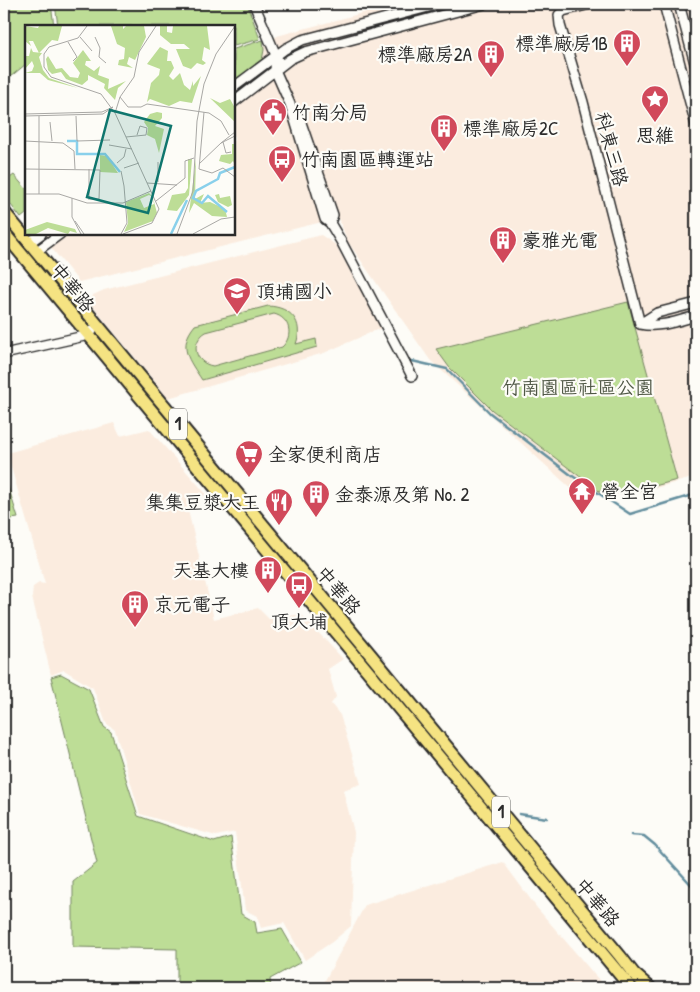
<svg xmlns="http://www.w3.org/2000/svg" width="700" height="992" viewBox="0 0 700 992" font-family="'Patrick Hand','LXGW WenKai TC',sans-serif">
<rect width="100%" height="100%" fill="#fdfcf7"/>
<filter id="ink" filterUnits="userSpaceOnUse"><feTurbulence type="fractalNoise" baseFrequency=".02" numOctaves="2"/><feDisplacementMap in="SourceGraphic" scale="10" xChannelSelector="R" yChannelSelector="G"/><feConvolveMatrix kernelMatrix="1 2 1 2 8 2 1 2 1" color-interpolation-filters="sRGB"/></filter>
<g filter="url(#ink)">
<path fill="#fbecdf" d="M396 4H696V477L630 495 576 493 430 360 348 242 338 218 79 282 40 234H234V69L277 36Z
M321 235 336 245 381 328 324 353 168 398 90 303 93 295 104 290Z
M114 423 120 436 149 429 207 495 186 502 214 619 258 608 269 619 301 614 343 659 328 669 336 697 331 704 340 715 361 784 343 790 354 832 351 926 332 942 305 960 284 923 261 928 257 916 245 910 235 832 216 836 140 814 115 730 106 723 93 688 64 670 51 675 32 597 33 587 39 583 45 584 7 453Z
M503 862 537 908 606 988H321L365 905Z"/>
<path fill="#bddd96" stroke="#748460" fill-rule="evenodd" d="M4 4H51L54 26H26V64L4 82Z
M55 4H247L260 39 234 46V26H58Z
M263 40 264 50 262 60 234 81V49Z
M14 175 26 189V214L21 218 4 196V182Z
M628 302 677 480 636 491H599L492 410 449 367 436 349Z
M268 306C291 307 304 322 296 344L316 339 317 347 202 380C189 360 177 347 195 325ZM274 314C290 318 294 336 282 347L213 366C194 363 190 342 206 332Z
M8 486 18 518 4 520V487Z
M61 674 89 689 104 727 111 732 138 816 214 842 231 837 241 914 255 922 257 933 282 929 301 962 270 979 271 988H177V949L73 947V882L97 863 51 677Z"/>
<g fill="none" stroke-linecap="round" stroke-linejoin="round">
<path stroke="#638e9e" stroke-width="2.5" d="M412 361 447 369 490 413 571 475 630 514 696 494
M519 814 547 818
M631 835 644 836 655 845 696 890"/>
<g stroke="#2b2b2b" stroke-width="12">
<path id="minor" d="M254 4 278 60
M590 4 563 11 559 15 560 25 583 102 640 324
M664 4 696 125
M679 4 696 67
M276 56 275 70 290 104 325 219 330 223 342 243 412 376
M234 87 285 49 302 40 440 4
M234 102 290 59 305 52 484 4
M299 117 333 215 330 223
M30 242 41 234
M37 251 60 234
M640 324 657 313 696 303
M640 324C660 328 678 321 696 316
M4 354 89 335 92 331"/>
</g>
<g stroke="#2b2b2b" stroke-width="15">
<path id="major" d="M4 212 620 956 634 974 650 988
M4 233 631 988"/>
</g>
<use href="#minor" stroke="#fdfcf7" stroke-width="9"/>
<use href="#major" stroke="#f5e382" stroke-width="11"/>
</g>
</g>
<defs>
<g id="building-pin" transform="scale(1.4375)"><path d="M0 17L-7.5 6A9.5 9.5 0 1 1 7.5 6Z" fill="#d1495b" stroke="#fdfcf7"/><path d="M-4-6H4V6H1V3H-1V6H-4ZM-2.5-4.3h1.7v1.8h-1.7ZM.8-4.3h1.7v1.8H.8ZM-2.5-1h1.7V.8h-1.7ZM.8-1h1.7V.8H.8Z" fill="#fff"/></g>
<g id="sight-pin" transform="scale(1.4375)"><path d="M0 17L-7.5 6A9.5 9.5 0 1 1 7.5 6Z" fill="#d1495b" stroke="#fdfcf7"/><path d="M0-6L1.8-2.2L6-1.7L2.9 1.2L3.7 5.4L0 3.3L-3.7 5.4L-2.9 1.2L-6-1.7L-1.8-2.2Z" fill="#fff"/></g>
<g id="civic-pin" transform="scale(1.4375)"><path d="M0 17L-7.5 6A9.5 9.5 0 1 1 7.5 6Z" fill="#d1495b" stroke="#fdfcf7"/><path d="M-.6-6.5H3V-4.5H.6V-3L4-1V1h2V6H-6V1h2V-1L-.6-3ZM-1.2 2.5V6h2.4V2.5Z" fill="#fff"/></g>
<g id="bus-pin" transform="scale(1.4375)"><path d="M0 17L-7.5 6A9.5 9.5 0 1 1 7.5 6Z" fill="#d1495b" stroke="#fdfcf7"/><path d="M-5-6H5V4H4V6H2V4H-2V6H-4V4H-5ZM-3.5-4V0h7V-4ZM-3.5 1.2v1.5H-2V1.2ZM2 1.2v1.5H3.5V1.2Z" fill="#fff"/></g>
<g id="school-pin" transform="scale(1.4375)"><path d="M0 17L-7.5 6A9.5 9.5 0 1 1 7.5 6Z" fill="#d1495b" stroke="#fdfcf7"/><path d="M0-5L7-2L0 1L-7-2ZM-4 1L0 2.5L4 1V4Q0 6-4 4Z" fill="#fff"/></g>
<g id="supermarket-pin" transform="scale(1.4375)"><path d="M0 17L-7.5 6A9.5 9.5 0 1 1 7.5 6Z" fill="#d1495b" stroke="#fdfcf7"/><path d="M-6-5.5h2.5l.6 2H6L4.5 2H-2.5L-4.4-4H-6ZM-1.5 3.2a1.3 1.3 0 1 0 .1 0ZM3 3.2a1.3 1.3 0 1 0 .1 0Z" fill="#fff"/></g>
<g id="temple-pin" transform="scale(1.4375)"><path d="M0 17L-7.5 6A9.5 9.5 0 1 1 7.5 6Z" fill="#d1495b" stroke="#fdfcf7"/><path d="M0-6L5-2H3V0L6.5 2.5H4V6H1.5V3h-3V6H-4V2.5H-6.5L-3 0V-2H-5Z" fill="#fff"/></g>
<g id="restaurant-pin" transform="scale(1.4375)"><path d="M0 17L-7.5 6A9.5 9.5 0 1 1 7.5 6Z" fill="#d1495b" stroke="#fdfcf7"/><path d="M-5-6h1v4h1v-4h1v4h1v-4h1v5L-1.5 .5V6h-2V.5L-5-1ZM5-6V6H3V1.5H1.5Q1.5-4 5-6Z" fill="#fff"/></g>
</defs>
<g fill-rule="evenodd">
<use href="#building-pin" x="627" y="43"/>
<use href="#building-pin" x="491" y="54"/>
<use href="#sight-pin" x="655" y="99"/>
<use href="#civic-pin" x="273" y="112"/>
<use href="#building-pin" x="444" y="128"/>
<use href="#bus-pin" x="282" y="159"/>
<use href="#building-pin" x="503" y="240"/>
<use href="#school-pin" x="237" y="291"/>
<use href="#supermarket-pin" x="249" y="454"/>
<use href="#temple-pin" x="582" y="491"/>
<use href="#building-pin" x="316" y="494"/>
<use href="#restaurant-pin" x="279" y="502"/>
<use href="#building-pin" x="268" y="570"/>
<use href="#bus-pin" x="299" y="585"/>
<use href="#building-pin" x="135" y="604"/>
</g>
<g text-anchor="middle" stroke-width="4.5" stroke-linejoin="round" paint-order="stroke">
<g fill="#fdfcf7" stroke="#6a6a68" stroke-width="1">
<rect x="169" y="408.5" width="18" height="31" rx="4"/>
<rect x="492" y="796.5" width="18" height="31" rx="4"/>
</g>
<g font-size="18" font-weight="bold" fill="#2b2b2b">
<text x="178" y="430">1</text>
<text x="501" y="818">1</text>
</g>
<g font-size="19" fill="#2b2b2b" stroke="#fdfcf7" text-anchor="start">
<text x="608" y="50" text-anchor="end">標準廠房1B</text>
<text x="472" y="61" text-anchor="end">標準廠房2A</text>
<text x="292" y="119">竹南分局</text>
<text x="463" y="135">標準廠房2C</text>
<text x="655" y="142" text-anchor="middle">思維</text>
<text x="301" y="166">竹南園區轉運站</text>
<text x="522" y="247">豪雅光電</text>
<text x="256" y="298">頂埔國小</text>
<text x="268" y="461">全家便利商店</text>
<text x="601" y="498">營全宮</text>
<text x="335" y="501">金泰源及第 No. 2</text>
<text x="260" y="509" text-anchor="end">集集豆漿大王</text>
<text x="249" y="577" text-anchor="end">天基大樓</text>
<text x="154" y="611">京元電子</text>
<text x="299" y="628" text-anchor="middle">頂大埔</text>
</g>
<g font-size="19" fill="#2b2b2b" stroke="#fdfcf7">
<text transform="translate(612 149) rotate(75)" y="7">科東三路</text>
<text transform="translate(73 287) rotate(51)" y="7">中華路</text>
<text transform="translate(339 590) rotate(50)" y="7">中華路</text>
<text transform="translate(598 902) rotate(50)" y="7">中華路</text>
</g>
<g font-size="19" fill="#505846" stroke="#fdfcf7">
<text x="578" y="394">竹南園區社區公園</text>
</g>
</g>
<g transform="translate(25 25)">
<rect width="210" height="210" fill="#fdfcf7"/>
<path d="M0 1 13 3 14 1H37L33 16 27 15 14 28 8 16H4L6 21 0 16ZM86 1H98V4L101 1H119L121 12 110 35 104 32 102 39 108 43 93 40 94 35 99 34 100 23 92 19ZM135 1H142V7L147 8 148 1H182L185 25 179 22 177 35 181 38 178 40 172 38 166 44 158 41 151 24H165L159 19H146L135 10ZM135 22 143 26 142 36H146L149 43 144 51 148 55 155 48 159 60 165 65 168 56V61L176 51 167 78 155 76 144 81 125 74 122 77 126 58 134 50 135 44 122 39ZM6 23 8 27 17 28 14 32 18 45 24 53 53 63 23 55 15 48H0L7 46 9 41 7 36 0 44V31H4ZM58 25 66 36H61L60 40 69 46 75 41 73 50 84 54 83 64 101 56 93 63 90 75 79 63 80 59 63 50V55L57 60 41 54 36 47 27 49 23 45 21 34 23 31 31 44 37 43 45 52 53 53 55 48 48 38ZM185 73 195 78 205 74 210 83V97ZM132 87 137 88V93L130 101 139 104 134 128 130 114 122 110 123 103 119 97 125 89ZM207 119H210V140L208 136 205 139 194 136 196 130 207 129ZM75 130 82 131 93 148 75 147ZM163 134H167L164 170 152 186 142 185 147 170 160 168 163 163ZM171 134 170 174 179 169 175 178 185 177 200 184 202 192 187 191 169 178 164 188ZM124 168 128 172 124 170 115 174 119 183 129 179 128 173 132 188 128 196 99 207 103 198 101 177ZM194 169 195 173 205 171 207 180 203 182 193 177 190 170ZM22 197 50 204 52 208 45 206 43 209 23 203 11 209H0V205Z" fill="#bddd96"/>
<path fill="none" stroke="#89d0eb" stroke-width="2.5" d="M42 116H52V129H80L95 147M202 187 183 171 177 178 168 173 171 166 193 154 195 148 210 142M146 209 162 175"/>
<path fill="none" stroke="#a9a8a5" stroke-width="1" d="M62 1 53 13 24 22 19 29V42L26 52 76 69 90 88 134 184 127 198 98 209M55 12 67 26M70 12 75 23 74 32 81 38M43 17 52 32 48 36M95 72 103 82H116L122 79 184 88 196 96 204 110M179 87 174 144 187 148 198 143 210 152M90 88 95 72 109 52 114 27 131 1M0 89 77 87 88 82 78 89 0 91M51 91 52 116 85 115M25 97 27 116M101 112 121 110 122 103 115 101 112 110M0 116 38 118 49 126 50 144M198 117 201 128 206 127M196 118 210 107M84 120 107 124M92 138 99 132 101 124M174 139 196 118 210 111M99 143 114 138M0 144 75 145M64 144V175M96 146 99 161M133 157V137M122 158 152 160M0 169H34L62 178H98L126 166M14 169V91M47 173V192L56 209M65 174H74L75 145M131 176 160 153V136L169 133M50 196 59 209M96 209 102 198 99 161M152 209 168 166 172 96 179 59 191 29 210 1M168 209 196 194 210 192"/>
<path fill="#0f766e" fill-opacity="0.15" stroke="#0f766e" stroke-width="2.5" d="M85 85 146 101 123 188 62 172Z"/>
<rect width="210" height="210" fill="none" stroke="#2b2b2b" stroke-width="2.5"/>
</g>
<rect width="700" height="992" fill="none" stroke="#fdfcf7" stroke-width="20"/>
<rect x="10" y="10" width="680" height="972" fill="none" stroke="#2b2b2b" stroke-width="2" filter="url(#ink)"/>
</svg>
